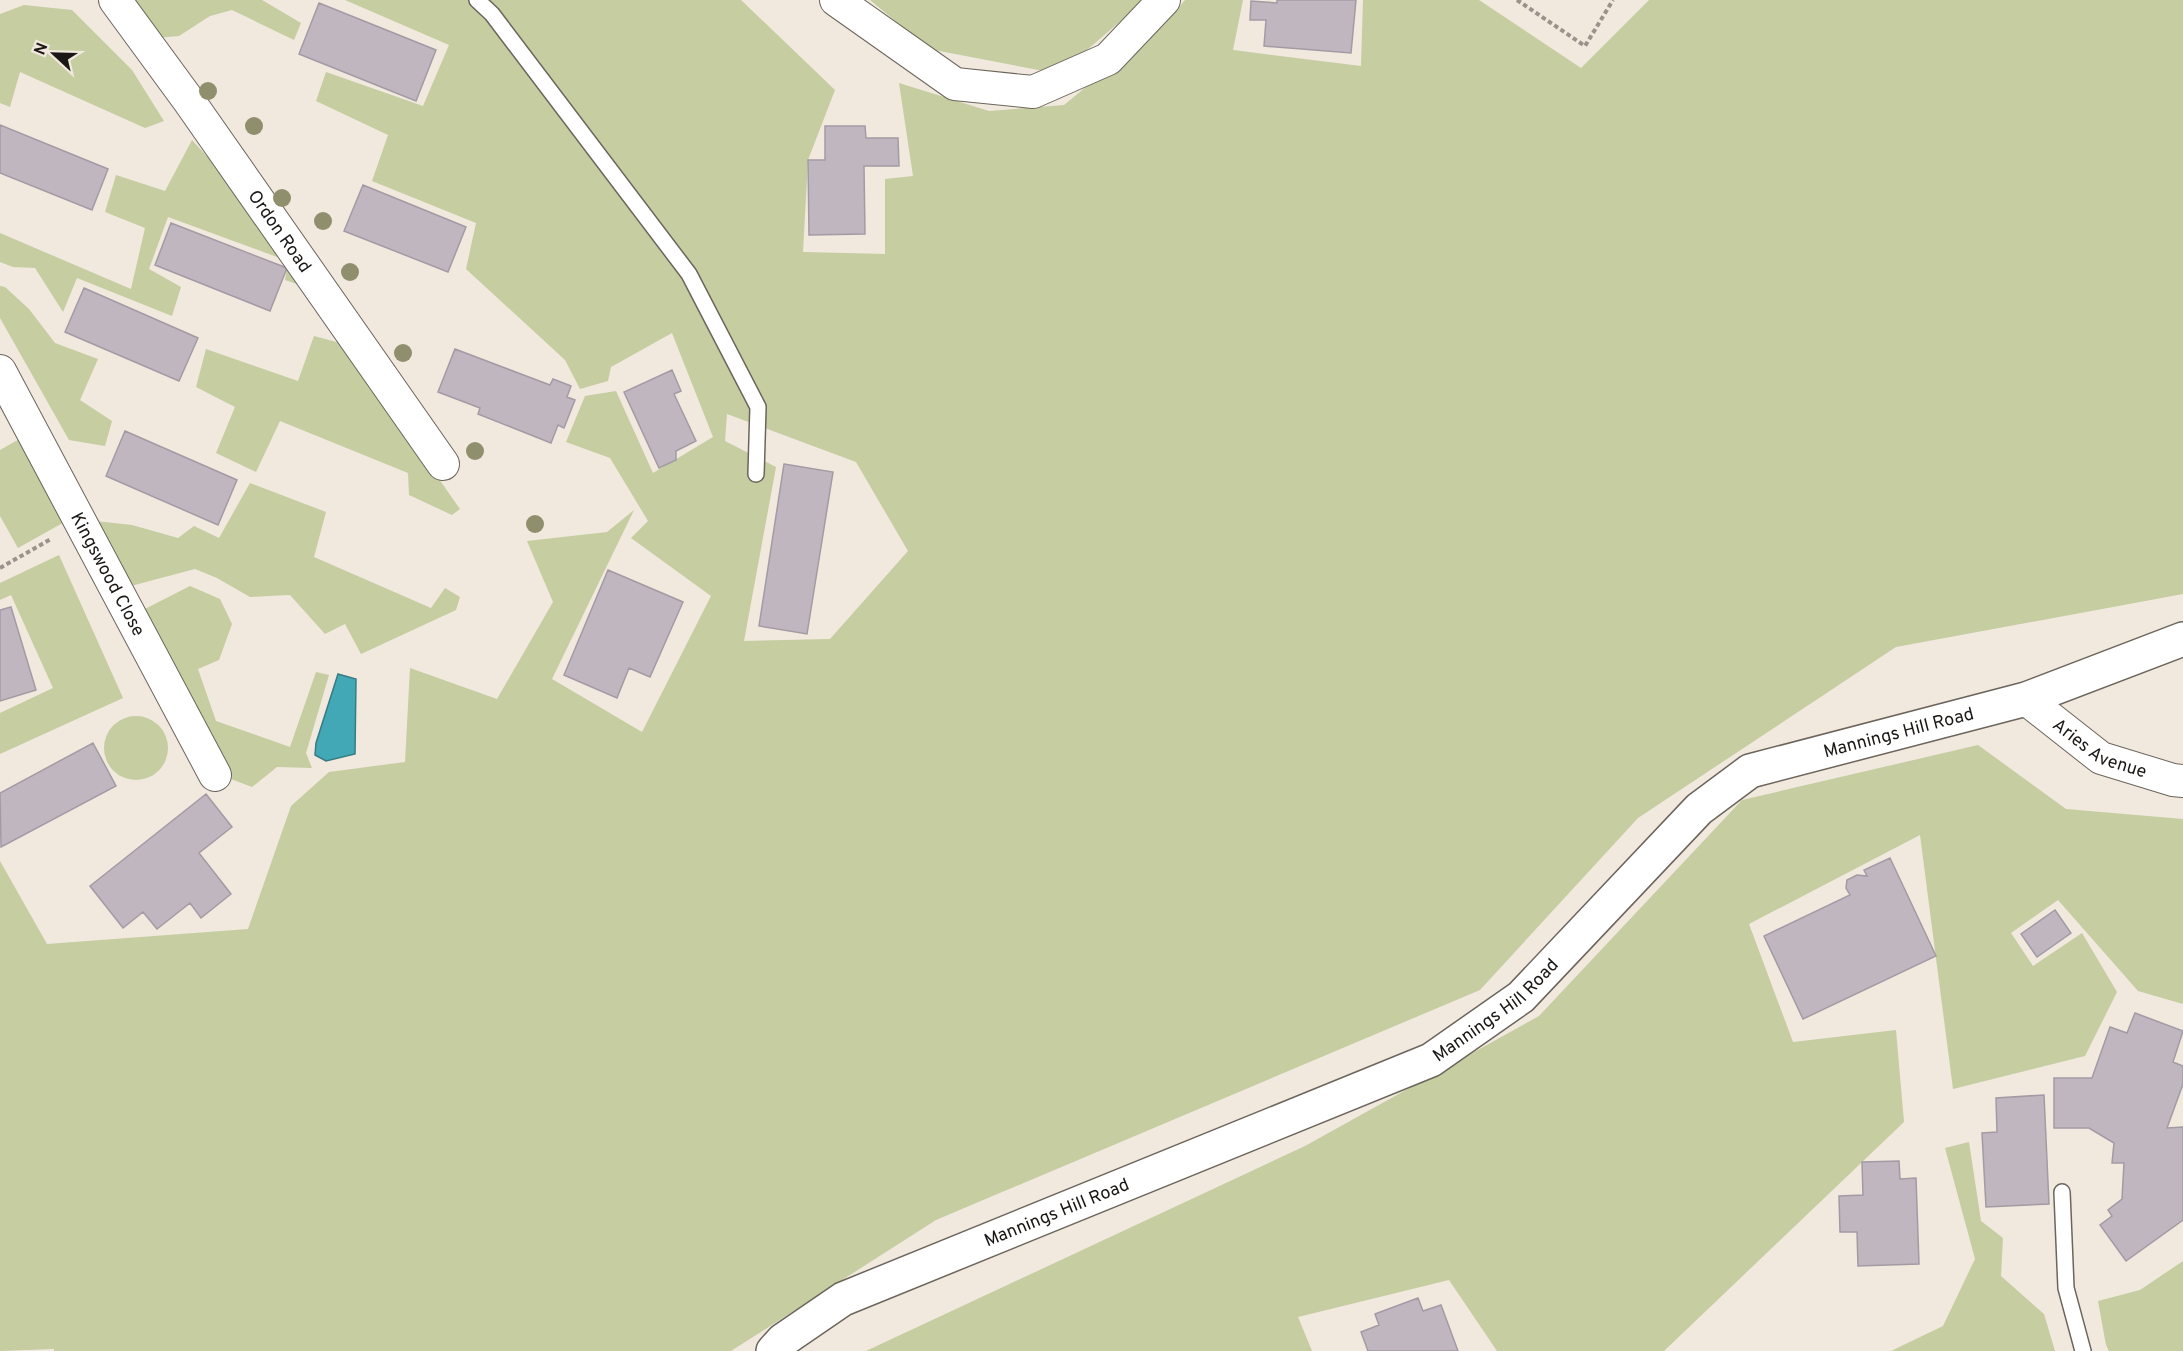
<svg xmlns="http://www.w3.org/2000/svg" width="2183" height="1351" viewBox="0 0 2183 1351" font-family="Overpass,sans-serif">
<rect width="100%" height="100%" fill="#f1e8de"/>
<path fill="#c5cda1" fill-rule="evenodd" d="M134 0H262L301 23 294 40 232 10 210 16 179 36 156 38Z
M345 0H741L835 90 808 160 803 252 885 254V179L913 176 899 83 989 111 1064 105 1171 17 1185 0H1243L1233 50 1361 66 1363 0H1479L1581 68 1649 0H2183V594L1896 647 1638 818 1480 990 936 1220 731 1351H54V1349L0 1351V861L47 944 248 929 291 806 329 772 405 762 410 668 497 699 553 602 527 541 607 532 634 510 552 679 642 732 711 596 631 538 648 521 610 458 566 442 585 396 616 391 653 473 713 437 672 333 611 367 608 381 580 389 565 360 466 269 476 223 372 181 388 135 316 101 326 72 423 106 449 45ZM727 414 856 462 908 551 830 639 744 641 776 467 725 441Z
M870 0H1145L1059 74 929 49Z
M24 5 72 10 132 70 164 121 145 128 20 72 10 107 0 103V14Z
M192 140 289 246 309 288 285 280 288 261 168 217 149 269 181 287 172 316 77 278 63 312 35 268 13 267 0 262V233L131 289 145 228 105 212 116 175 165 191Z
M0 286 5 287 29 309 55 343 98 359 80 400 112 421 105 446 69 440 0 318Z
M314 336 344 344 460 509 452 515 409 495 408 473 280 421 256 472 216 453 235 407 196 387 206 349 298 381Z
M23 437 68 520 18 548 0 516V450Z
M250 483 326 512 314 557 431 608 445 588 460 597 456 610 361 654 345 624 325 634 290 595 250 597 217 578 195 569 127 587 95 521 132 525 178 538 194 526 219 538Z
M59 555 123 698 0 754V713L53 688 11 595 0 600V583Z
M190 586 220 599 232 624 219 660 198 669 216 721 290 747 316 672 329 675 306 753 312 768 277 767 252 787 231 779 141 611Z
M104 748a32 32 0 1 1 64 0a32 32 0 1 1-64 0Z
M1978 745 2066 809 2183 819V1004L2138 991 2058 900 2011 933 2033 966 2082 933 2117 992 2085 1056 1953 1089 1920 835 1749 924 1793 1042 1896 1030 1904 1122 1664 1351H1497L1449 1280 1298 1317 1312 1351H866L1305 1146 1539 1016 1742 800Z
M1969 1142 1981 1221 2003 1238 2001 1276 2044 1314 2055 1351H1891L1943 1326 1975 1259 1945 1148Z
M2183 1261V1351H2109L2106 1345 2098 1301 2140 1290Z"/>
<path fill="#42a8b5" stroke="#367c85" stroke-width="1.5" d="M338 674 356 679 355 754 326 761 315 755 316 743Z"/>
<path fill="#bfb6c0" stroke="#a39ba4" stroke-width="1.5" d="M1277 0H1356L1351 53 1264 46 1266 20H1250L1251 1 1277 3Z
M319 3 436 50 416 101 299 54Z
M0 125 108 169 92 210 0 173Z
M825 126H865L866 138H898L899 166H864L865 234 809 235 808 160H825Z
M363 185 466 227 448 272 344 231Z
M171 223 287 268 270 311 155 265Z
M84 288 198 338 179 381 65 332Z
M455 349 550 385 553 379 571 386 567 397 575 400 564 428 558 425 551 443 478 414 480 408 438 392Z
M672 370 681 391 674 394 696 441 676 451V460L659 468 624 392Z
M125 431 237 480 218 525 106 476Z
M784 464 833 472 807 634 759 626Z
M608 570 683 602 650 677 629 668 617 698 564 675Z
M11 607 36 690 0 701V610Z
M93 743 116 786 1 847 0 793Z
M206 794 232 827 199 853 231 894 201 918 190 903 157 929 143 912 123 928 90 886Z
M1890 858 1936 956 1803 1019 1764 936 1850 895 1846 888 1847 880 1857 875 1867 876 1864 870Z
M2055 910 2071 933 2037 957 2021 934Z
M2135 1013 2183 1031 2173 1062 2183 1066V1084L2167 1128 2183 1127V1220L2126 1261 2100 1225 2112 1216 2108 1210 2122 1199 2124 1163H2112L2114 1143 2089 1128H2054V1078H2092L2110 1027 2127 1033Z
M2044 1095 2049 1204 1986 1207 1982 1133 1997 1132 1996 1098Z
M1899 1161 1900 1179 1916 1178 1919 1264 1858 1266 1857 1232H1840L1839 1196 1863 1195 1862 1162Z
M1418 1298 1423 1311 1441 1305 1458 1351H1368L1361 1332 1379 1325 1375 1314Z"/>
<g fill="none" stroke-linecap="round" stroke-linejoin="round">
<g stroke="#6c655c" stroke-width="18">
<path id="service" d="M477 0 492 14 689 274 758 407 756 474
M2062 1192 2066 1288 2083 1351"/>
</g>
<g stroke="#6c655c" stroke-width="34">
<g id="minor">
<path id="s1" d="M115 0 189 101 443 464"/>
<path d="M836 0 955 84 1033 92 1108 59 1164 0"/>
<path id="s2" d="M0 371 215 775"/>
<path id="s3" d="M2026 699 2101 758 2173 780 2183 781"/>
</g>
</g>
<g stroke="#6c655c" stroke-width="36">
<g id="secondary">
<path id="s4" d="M773 1351 783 1340 843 1299 1431 1060 1521 997 1699 809 1750 771 2026 699 2183 639"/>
</g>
</g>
<path stroke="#99938c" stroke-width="4" stroke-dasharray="4.5 3" stroke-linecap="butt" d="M1517 0 1585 46 1613 0
M0 568 51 539"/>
<use href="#service" stroke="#fff" stroke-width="15"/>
<use href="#minor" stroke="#fff" stroke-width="32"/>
<use href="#secondary" stroke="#fff" stroke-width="33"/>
</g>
<g fill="#8f8f6d">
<circle cx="208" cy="91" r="9"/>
<circle cx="254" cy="126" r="9"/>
<circle cx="282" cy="198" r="9"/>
<circle cx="323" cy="221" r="9"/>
<circle cx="350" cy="272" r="9"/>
<circle cx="403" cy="353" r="9"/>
<circle cx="475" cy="451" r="9"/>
<circle cx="535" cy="524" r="9"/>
</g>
<g text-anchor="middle" stroke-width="5" stroke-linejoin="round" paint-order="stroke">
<g font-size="18" fill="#1a1714" stroke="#f1e8de">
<text dy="6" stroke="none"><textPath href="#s1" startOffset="284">Ordon Road</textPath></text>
<text dy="6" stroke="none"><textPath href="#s2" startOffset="230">Kingswood Close</textPath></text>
<text dy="6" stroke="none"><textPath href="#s4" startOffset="1308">Mannings Hill Road</textPath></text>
<text dy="6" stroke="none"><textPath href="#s3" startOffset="90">Aries Avenue</textPath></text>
<text dy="6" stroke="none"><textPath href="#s4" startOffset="804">Mannings Hill Road</textPath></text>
<text dy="6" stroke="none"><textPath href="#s4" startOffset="318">Mannings Hill Road</textPath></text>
</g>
</g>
<g transform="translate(54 54) rotate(292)" stroke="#f1e8de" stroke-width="4.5" paint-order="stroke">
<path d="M0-4.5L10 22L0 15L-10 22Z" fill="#1a1714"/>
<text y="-9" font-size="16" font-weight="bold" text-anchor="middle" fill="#1a1714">N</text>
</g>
</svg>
